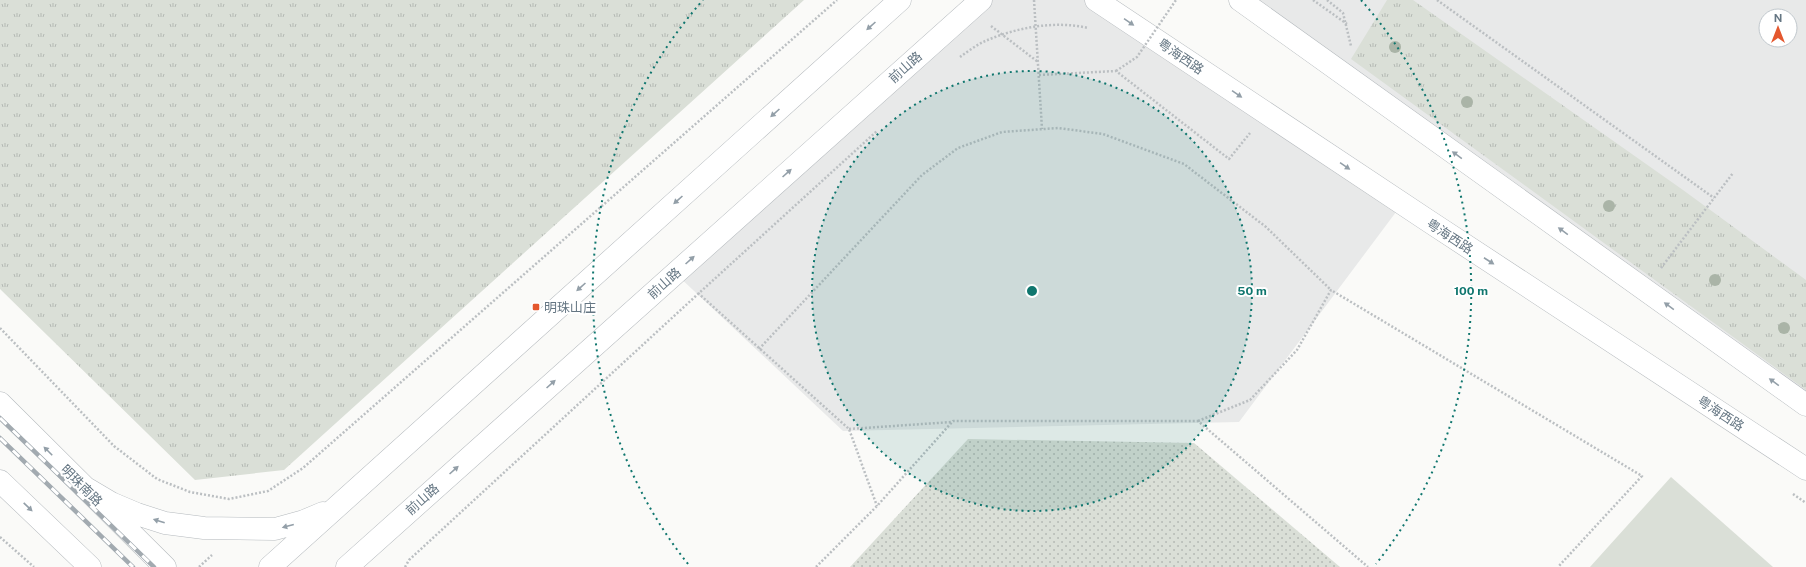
<svg xmlns="http://www.w3.org/2000/svg" width="1806" height="567" viewBox="0 0 1806 567" font-family="'Public Sans','Noto Sans SC',sans-serif">
<defs>
<pattern id="grass-tufts" width="24" height="20" patternUnits="userSpaceOnUse"><rect width="24" height="20" fill="#dadfd7"/><path d="M3 7l-1-3M5 7V3M7 7l1-3M15 17l-1-3M17 17v-4M19 17l1-3" fill="none" stroke="#b4b9b4"/></pattern>
<pattern id="park-dots" width="8" height="8" patternUnits="userSpaceOnUse"><rect width="8" height="8" fill="#dadfd7"/><path d="M2 2h.1M6 6h.1" fill="none" stroke="#b4b9b4" stroke-width="1.8" stroke-linecap="round"/></pattern>
</defs>
<rect width="100%" height="100%" fill="#fafaf8"/>
<path fill="#e8e9e9" fill-rule="evenodd" d="M983 0H1096L1402 204 1239 422 843 431 676 274Z
M1240 0H1806V405ZM1766 16H1790V40H1766Z"/>
<path fill="url(#grass-tufts)" d="M0 0H804L284 470 195 480 0 289Z
M1387 0H1413L1683 190 1806 280V390L1351 59Z"/>
<path fill="url(#park-dots)" d="M968 439 1194 443 1340 567H850Z"/>
<path fill="#dadfd7" d="M1671 477 1773 567H1590Z"/>
<g fill="none" stroke-linecap="round" stroke-linejoin="round">
<g stroke="#b5babe" stroke-width="23">
<path id="primary" d="M0 403 165 567
M0 481 90 567
M84 487 111 503 137 514 165 523 204 528 275 529 304 521 323 513
M270 567 900 0
M347 567 981 0"/>
</g>
<g stroke="#b4b9bd" stroke-width="23">
<path id="trunk" d="M1096 0 1427 220 1806 469
M1240 0 1806 405"/>
</g>
<path stroke="#bbbfc2" stroke-width="2.5" stroke-dasharray="2 2" stroke-linecap="butt" d="M1034 0 1042 129
M1313 0 1347 24
M1327 0 1343 13 1351 46
M1437 0 1714 198
M991 26 1038 62
M960 57C967 52 975 46 983 42 1014 28 1054 20 1088 28
M1039 75 1116 71 1229 159 1250 133
M1661 268 1733 173
M698 293 849 429 877 506
M0 328 114 446 157 479 190 492 229 499 268 491 303 468 837 0
M759 349 922 175 958 148 1002 132 1058 128 1103 134 1184 164 1266 227 1331 290
M1198 421 1250 400 1297 350 1331 290 1642 476 1558 567
M849 429 952 422
M1793 494 1806 503
M0 537 34 567
M199 567 212 555
M405 567 409 560 698 294 877 131
M816 567 877 506 953 421H1198L1368 567"/>
<use href="#primary" stroke="#fff" stroke-width="22"/>
<use href="#trunk" stroke="#fff" stroke-width="22"/>
<g stroke="#a2aab0" stroke-width="4.5">
<path id="rail" d="M0 418 154 567
M0 438 133 567"/>
</g>
<use href="#rail" stroke="#fff" stroke-width="3" stroke-dasharray="9" stroke-linecap="butt"/>
<path stroke="#bbbfc2" stroke-width="2.5" stroke-dasharray="2 2" stroke-linecap="butt" d="M1116 71 1137 57 1176 0"/>
</g>
<g fill="#aab4a7">
<circle cx="1395" cy="47" r="6"/>
<circle cx="1467" cy="102" r="6"/>
<circle cx="1609" cy="206" r="6"/>
<circle cx="1715" cy="280" r="6"/>
<circle cx="1784" cy="328" r="6"/>
</g>
<defs><path id="oneway-solid" d="M-6-.8H1V-3.2L6.5 0L1 3.2V.8H-6Z"/></defs>
<g fill="#939fa8">
<use href="#oneway-solid" transform="translate(1129 22) rotate(34)"/>
<use href="#oneway-solid" transform="translate(871 26) rotate(138)"/>
<use href="#oneway-solid" transform="translate(1237 94) rotate(34)"/>
<use href="#oneway-solid" transform="translate(775 113) rotate(138)"/>
<use href="#oneway-solid" transform="translate(1457 155) rotate(-144)"/>
<use href="#oneway-solid" transform="translate(1345 166) rotate(34)"/>
<use href="#oneway-solid" transform="translate(787 173) rotate(-42)"/>
<use href="#oneway-solid" transform="translate(678 200) rotate(138)"/>
<use href="#oneway-solid" transform="translate(1563 231) rotate(-144)"/>
<use href="#oneway-solid" transform="translate(690 260) rotate(-42)"/>
<use href="#oneway-solid" transform="translate(1489 261) rotate(33)"/>
<use href="#oneway-solid" transform="translate(581 287) rotate(138)"/>
<use href="#oneway-solid" transform="translate(1669 306) rotate(-144)"/>
<use href="#oneway-solid" transform="translate(1774 382) rotate(-144)"/>
<use href="#oneway-solid" transform="translate(551 384) rotate(-42)"/>
<use href="#oneway-solid" transform="translate(48 451) rotate(-135)"/>
<use href="#oneway-solid" transform="translate(454 470) rotate(-42)"/>
<use href="#oneway-solid" transform="translate(28 507) rotate(44)"/>
<use href="#oneway-solid" transform="translate(159 521) rotate(-162)"/>
<use href="#oneway-solid" transform="translate(288 526) rotate(165)"/>
</g>
<circle cx="1032" cy="291" r="220" fill="#0f766e" fill-opacity=".12"/>
<g fill="none" stroke="#0f766e" stroke-width="2" stroke-dasharray="2 4">
<circle cx="1032" cy="291" r="220"/>
<path d="M688 564A439 439 0 0 1 703 0M1361 0A439 439 0 0 1 1376 564"/>
</g>
<rect fill="#e4572e" stroke="#fff" stroke-width="1.5" x="532" y="303" width="8" height="8" rx="2"/>
<g text-anchor="middle" stroke-width="4" stroke-linejoin="round" paint-order="stroke">
<g font-size="13" fill="#657683" stroke="#fff">
<text transform="translate(1181 56) rotate(34)" y="5">粤海西路</text>
<text transform="translate(905 67) rotate(-42)" y="5">前山路</text>
<text transform="translate(1450 236) rotate(33)" y="5">粤海西路</text>
<text transform="translate(664 283) rotate(-42)" y="5">前山路</text>
<text transform="translate(1721 413) rotate(33)" y="5">粤海西路</text>
<text transform="translate(82 485) rotate(45)" y="5">明珠南路</text>
<text transform="translate(422 499) rotate(-42)" y="5">前山路</text>
</g>
<g font-size="13" fill="#657683" stroke="#fff" text-anchor="start">
<text x="544" y="312">明珠山庄</text>
</g>
</g>
<circle cx="1032" cy="291" r="6" fill="#0f766e" stroke="#fff" stroke-width="2"/>
<g font-size="12" text-anchor="middle" font-weight="bold" fill="#0f766e" stroke="#fff" stroke-width="4" stroke-linejoin="round" paint-order="stroke">
<text x="1252" y="295">50 m</text>
<text x="1471" y="295">100 m</text>
</g>
<g transform="translate(1778 28)"><circle r="19" fill="#ffffff" stroke="#c1c8cd"/>
<path d="M0-3L7 15L0 10L-7 15Z" fill="#e4572e"/>
<text y="-6" font-size="11" font-weight="bold" text-anchor="middle" fill="#657683">N</text>
</g>
</svg>
